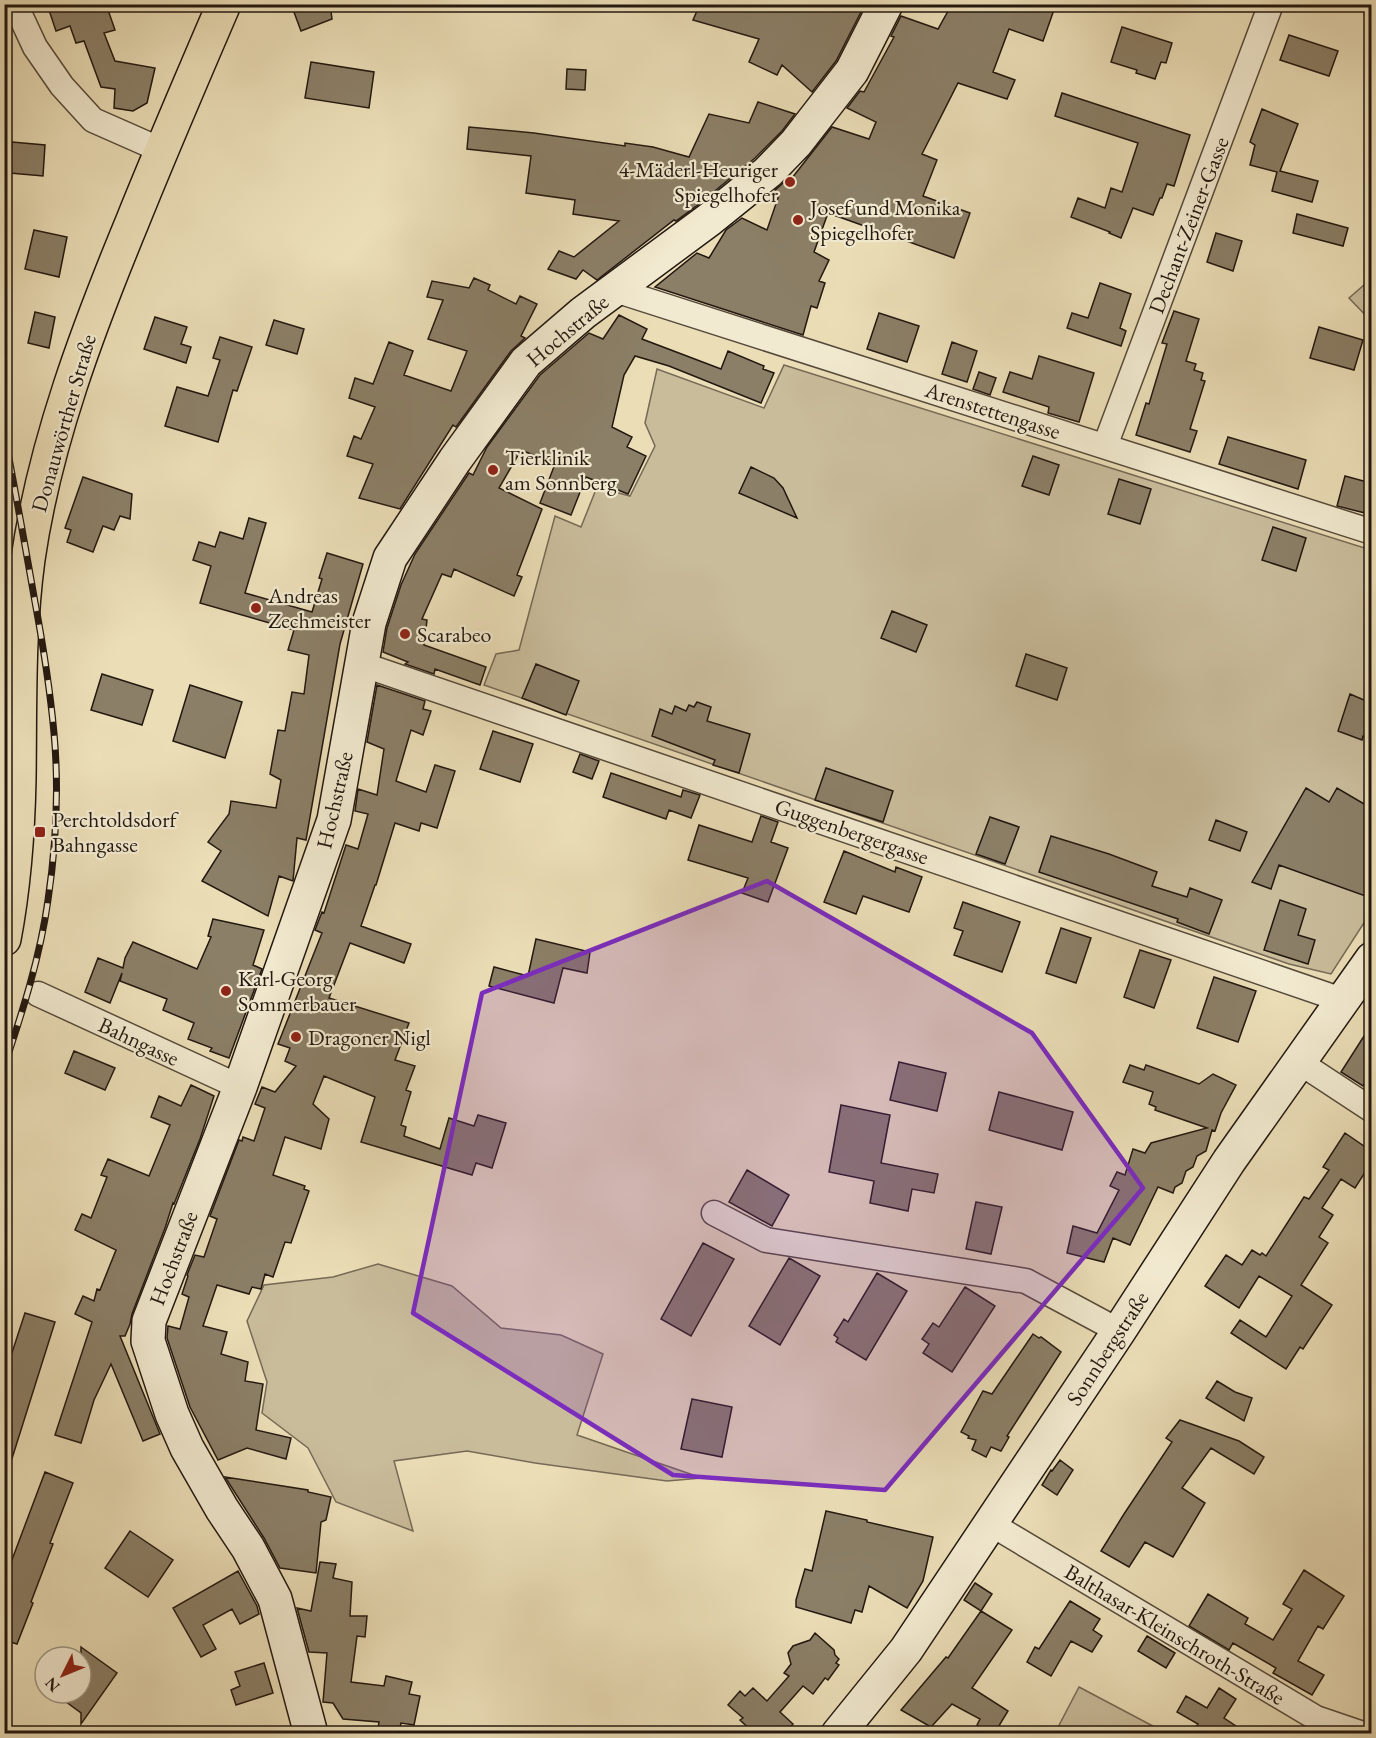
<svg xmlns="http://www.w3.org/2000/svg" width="1376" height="1738" viewBox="0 0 1376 1738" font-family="'EB Garamond',serif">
<rect width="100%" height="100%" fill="#ebdeb7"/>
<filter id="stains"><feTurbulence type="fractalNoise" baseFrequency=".00333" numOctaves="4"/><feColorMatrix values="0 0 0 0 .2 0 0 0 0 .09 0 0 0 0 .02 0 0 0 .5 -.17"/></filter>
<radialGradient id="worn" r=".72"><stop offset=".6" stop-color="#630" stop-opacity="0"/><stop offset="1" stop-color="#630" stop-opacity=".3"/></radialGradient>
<path fill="#c9bc9b" stroke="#766a56" stroke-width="1.5" d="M1371 279V321L1349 298Z
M784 365 1371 550V912L1331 974 1289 964 484 685 496 654 519 650 555 516 581 527 597 487 630 496 655 446 645 423 657 369 764 408Z
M378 1264 452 1286 501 1328 561 1335 603 1354 577 1435 702 1478 667 1481 535 1463 467 1451 394 1461 413 1531 336 1502 308 1448 262 1413 267 1382 247 1321 264 1285 333 1277Z
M1079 1687 1166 1733H1055Z"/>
<path fill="#8b7f67" stroke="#231810" stroke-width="1.5" d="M47 4H106L115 30 104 33 115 61 155 68 147 103 133 111 114 108 115 89 101 87 84 41 76 43 70 26 56 31Z
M291 4H330L332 19 301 31Z
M700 4H865L836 61 812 92 782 65 777 75 749 62 759 39 693 20Z
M952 4H1056L1043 41 1009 29 993 72 1015 80 1007 99 958 83 922 154 937 160 923 196 970 213 954 258 828 213 814 252 829 260 819 281 825 283 817 308 811 306 803 335 655 287 697 253 709 258 726 230 742 218 767 230 779 195 773 192 790 177 792 178 832 127 869 139 876 122 847 108 860 91 864 92 894 37 891 36 901 16 938 29Z
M1122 27 1172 43 1166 63 1161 62 1155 79 1136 73 1137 70 1111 62Z
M1289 35 1338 51 1329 76 1280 60Z
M311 62 374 72 369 108 305 98Z
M567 69 586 70 585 90 566 89Z
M1062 93 1190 135 1174 186 1167 184 1162 198H1160L1153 215 1133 208 1121 238 1109 233 1110 232 1071 217 1078 198 1105 208 1111 188 1122 192 1138 143 1055 116Z
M758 102 795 114 782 131 755 158 699 204 676 221 674 220 597 280 583 270 576 279 548 269 559 251 574 257 619 221 573 214 575 200 526 193 531 156 467 149 469 127 534 133 625 146V143L653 147 689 157 709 114 749 123Z
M1262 109 1298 124 1280 171 1318 181 1312 202 1272 191 1277 172 1250 165 1255 145 1250 142Z
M12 142 45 145 43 176 10 173Z
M1297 214 1348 228 1343 246 1293 233Z
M34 230 67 237 59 277 25 269Z
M1216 233 1242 241 1233 271 1207 262Z
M474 278 490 285 488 290 516 304 520 296 537 304 521 336 525 338 511 351 456 427 453 425 400 509 359 498 373 464 347 456 354 436 361 439 375 407 349 398 355 378 373 384 389 342 413 351 404 375 451 391 467 351 428 339 443 300 427 297 432 281 469 288Z
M1100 283 1131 294 1120 328 1126 331 1121 346 1067 328 1072 313 1088 318Z
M1174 311 1199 319 1186 361 1196 364 1194 370 1203 373 1201 380 1205 381 1190 429 1197 431 1190 452 1136 435 1146 403 1149 404 1167 344 1162 343Z
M35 312 55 317 49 348 28 343Z
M879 313 919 326 907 362 867 349Z
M619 315 647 329 642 339 721 369 728 351 764 366 763 369 774 373 761 403 669 366 635 356 624 375 612 427 632 437 627 447 646 456 628 494 586 477 571 515 540 503 555 464 521 450 499 488 542 509 517 575 522 577 514 596 454 569 451 577 442 574 422 619 427 620 424 645 486 667 480 685 435 669 434 674 405 664 408 662 383 652 387 628 401 585 415 554 469 473 473 475 487 447 540 375 589 333 603 339Z
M155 317 187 327 181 344 191 347 186 363 144 349Z
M274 320 304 329 297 354 266 345Z
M1319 327 1363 340 1354 370 1310 358Z
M220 337 252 347 237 391 233 390 218 442 165 426 177 387 208 396 220 360 213 358Z
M952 342 977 351 967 382 942 374Z
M1039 356 1094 373 1079 422 1048 413 1049 407 1003 392 1010 372 1032 379Z
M979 372 996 378 990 395 973 389Z
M1228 437 1306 460 1298 489 1219 464Z
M1033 456 1059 465 1049 495 1022 486Z
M751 467 774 478 783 488 797 518 739 493Z
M1345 476 1371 483V505L1369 514 1337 506Z
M83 477 132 494 130 519 120 516 114 530 103 526 93 552 67 542 71 530 65 528Z
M1119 479 1151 489 1140 524 1108 514Z
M249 518 266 523 245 593 312 612 322 579 319 578 327 553 363 564 340 644 306 840 297 838 293 881 279 876 268 916 202 881 221 851 208 842 229 814 231 801 276 808 281 780 270 774 278 730 285 731 292 692 304 694 309 655 288 650 294 630 200 603 211 566 193 560 199 542 215 547 220 532 243 539Z
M1273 527 1306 538 1296 571 1262 560Z
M892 611 927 625 916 652 881 638Z
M1026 654 1067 668 1057 700 1016 686Z
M536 664 579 681 566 715 522 698Z
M102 674 153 690 142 725 91 710Z
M190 685 242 702 225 758 173 741Z
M377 685 425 701 423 709 431 711 423 735 411 730 396 781 426 792 435 765 455 771 437 828 421 823 419 831 395 823 376 885H375L361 926 411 944 404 963 350 943 329 998 409 1023 395 1060 415 1066 406 1090 411 1092 401 1125 406 1127 404 1136 440 1149 449 1118 474 1126 478 1115 506 1123 492 1168 476 1163 472 1175 361 1142 375 1097 324 1076 313 1104 329 1119 321 1149 285 1137 273 1175 305 1186 304 1189 309 1191 291 1243 285 1242 273 1277 265 1274 261 1289 252 1287 249 1294 217 1285 203 1326 227 1332 221 1354 248 1362 245 1381 263 1384 256 1430 291 1438 286 1459 247 1448 218 1460 190 1407 167 1338 168 1326 180 1329 189 1297 182 1294 188 1276 187 1275 195 1255 204 1257 217 1219 210 1216 239 1140 242 1141 243 1137 254 1141 265 1108 255 1104 262 1087 275 1092 296 1066 285 1061 290 1048 278 1044 322 933 315 930 322 912 324 913 346 845 358 849 368 814 355 811 358 789 377 795 384 749 367 742Z
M1350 694 1371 703V739L1363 736 1362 740 1338 731Z
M697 702 711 707 707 721 750 734 739 773 713 765 715 760 652 736 660 709 672 714 675 706 686 711 689 705 694 707Z
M493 731 533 744 520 782 480 769Z
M580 754 599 761 592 779 573 772Z
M826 768 893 791 883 822 815 800Z
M611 773 681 797 683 790 700 795 691 818 669 810 666 819 603 797Z
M1306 788 1329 802 1337 788 1371 808V898L1279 865 1271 889 1252 882Z
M761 816 778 822 771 842 788 848 768 902 742 893 748 878 688 860 699 825 752 842Z
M990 817 1019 827 1005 864 976 854Z
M1216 820 1247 832 1240 851 1209 840Z
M1051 836 1109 854 1157 872 1152 886 1187 897 1190 888 1222 900 1209 934 1177 922 1178 919 1039 872Z
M844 851 895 872 896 867 922 877 909 912 863 896 856 914 824 902Z
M1280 900 1306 909 1298 935 1315 940 1308 964 1264 950Z
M963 902 1020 922 1002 972 954 955 963 931 954 928Z
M213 919 264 930 253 965 262 969 229 1058 210 1051 212 1048 188 1039 194 1023 163 1010 167 999 120 981 122 973 110 1003 85 992 98 958 123 968 125 958 133 942 197 969 211 937 208 936Z
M1061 928 1091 938 1076 983 1046 973Z
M536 939 590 952 587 973 563 968 554 1003 489 986 494 967 528 976Z
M1140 950 1171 960 1154 1008 1124 997Z
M1214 977 1256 991 1238 1042 1197 1028Z
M1371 1025V1073L1363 1086 1341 1072Z
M74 1051 115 1068 105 1090 65 1073Z
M899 1062 946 1073 937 1111 890 1100Z
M1130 1065 1144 1070 1146 1065 1199 1084 1213 1074 1236 1085 1221 1113 1215 1131 1212 1130 1206 1151 1197 1156 1193 1167 1186 1171 1182 1183 1175 1187 1173 1193 1158 1187 1130 1245 1113 1238 1104 1262 1067 1253 1073 1226 1097 1233 1119 1190 1110 1186 1117 1172 1125 1175 1133 1149 1145 1153 1151 1143 1207 1128 1155 1110 1156 1107 1149 1104 1153 1092 1123 1082Z
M191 1085 214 1096 200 1139 174 1204 173 1203 165 1228 132 1314 130 1324 125 1336H120L160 1434 143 1441 111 1364 94 1400 81 1443 55 1435 92 1322 75 1314 83 1296 94 1301 97 1289 100 1290 116 1250 75 1230 82 1214 91 1218 107 1177 101 1175 108 1159 149 1176 170 1125 151 1117 159 1096 181 1106Z
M999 1092 1073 1112 1062 1150 989 1130Z
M841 1105 890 1115 881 1163 938 1174 934 1193 912 1189 908 1211 870 1203 874 1181 829 1172Z
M1345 1133 1371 1151V1163L1355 1188 1341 1179 1322 1208 1333 1215 1319 1237 1328 1243 1301 1285 1332 1305 1303 1349 1300 1347 1286 1369 1231 1333 1240 1320 1266 1337 1292 1296 1259 1276 1239 1308 1205 1286 1226 1255 1242 1265 1252 1250 1260 1255 1262 1253 1266 1256 1304 1197 1309 1199 1329 1170 1323 1167Z
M747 1170 789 1195 772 1226 729 1202Z
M976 1202 1002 1207 991 1254 966 1249Z
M703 1243 734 1259 691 1336 661 1319Z
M789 1258 820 1276 780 1345 749 1326Z
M877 1273 907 1291 866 1360 836 1342 838 1338 834 1335 844 1319 848 1322Z
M965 1287 995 1306 952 1372 923 1353 929 1344 922 1339 933 1323 939 1327Z
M25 1313 55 1322 9 1468H4V1377Z
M1033 1334 1039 1338 1041 1337 1061 1352 1007 1436 1009 1437 1001 1451 991 1447 986 1457 972 1450 976 1440 968 1438 969 1436 961 1432 983 1391 992 1394Z
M1217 1381 1235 1392 1252 1398 1244 1421 1206 1398Z
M692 1399 732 1407 722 1457 681 1449Z
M1180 1420 1239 1441 1264 1457 1254 1474 1211 1448 1182 1488 1205 1503 1173 1557 1145 1542 1129 1567 1101 1551 1124 1514 1172 1442 1166 1438Z
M1060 1460 1073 1470 1057 1495 1042 1485 1051 1470 1052 1471Z
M45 1472 73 1483 50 1543 53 1544 31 1602 33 1603 17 1644 4 1640V1581Z
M225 1477 308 1490V1492L331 1497 326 1520 321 1522 316 1573 280 1568 264 1538Z
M826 1511 867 1520V1522L933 1537 923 1581 907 1608 869 1586 862 1612 855 1610 851 1623 796 1607V1600L805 1569 812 1571Z
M130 1531 173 1560 148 1597 105 1568Z
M320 1562 336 1564 333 1578 352 1582 350 1616H367L365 1637 357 1636 351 1682 384 1686 386 1676 412 1682 409 1694 420 1696 414 1725 401 1723 399 1733 378 1728 379 1722 343 1719 333 1703 323 1702 327 1653 309 1652 297 1608 311 1611Z
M1304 1570 1344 1596 1323 1629 1318 1626 1298 1661 1324 1675 1312 1695 1273 1673 1276 1668 1233 1643 1229 1650 1189 1626 1208 1594 1248 1618 1245 1624 1273 1640 1292 1609 1283 1604Z
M238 1571 257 1606 259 1614 240 1624 232 1609 203 1625 216 1649 201 1657 173 1608Z
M975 1583 992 1594 981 1611 964 1600Z
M1070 1601 1100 1619 1093 1630 1102 1636 1092 1652 1071 1641 1051 1676 1027 1662 1035 1647 1039 1649Z
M981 1611 1012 1630 972 1688 1008 1711 994 1734H990L977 1725 980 1719 952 1704 931 1727 901 1710 946 1657 948 1658Z
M815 1633 834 1650 835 1655 839 1659 836 1663 839 1665 828 1680 825 1678 813 1694 803 1686 780 1712 793 1724 784 1734H755L740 1720 743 1718 728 1705 740 1691 745 1696 753 1688 767 1701 789 1676 784 1673 791 1664 788 1653 793 1646 810 1640Z
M1147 1636 1175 1653 1166 1668 1138 1651Z
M81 1647 117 1673 81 1724V1713L54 1693H81Z
M264 1663 273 1693 236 1705 231 1690 240 1686 235 1672Z
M1219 1688 1236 1699 1224 1718 1248 1734H1204L1195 1728 1198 1724 1177 1712 1186 1696 1207 1708Z"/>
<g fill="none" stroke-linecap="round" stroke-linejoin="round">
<g stroke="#554a3a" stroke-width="27">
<path id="street" d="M15 4 35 47 62 86 93 120 161 150
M615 290 1372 532
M1105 446 1271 4
M361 664 1342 1000
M38 994 240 1087
M1299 1062 1372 1110
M714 1213 766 1240 1026 1281 1119 1331
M991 1524 1316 1718 1363 1734"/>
</g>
<g stroke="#231810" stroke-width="36">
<path id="secondary" d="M311 1734 275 1599 248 1548 222 1509 187 1448 172 1414 148 1341 149 1321 240 1087 334 820 369 623 390 558 455 460 526 362 583 313 710 219 768 172 796 143 852 71 886 4
M838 1734 906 1650 1119 1331 1229 1161 1372 959"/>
</g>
<g stroke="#231810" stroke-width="36">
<path id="primary" d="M4 939C14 886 18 832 19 779 20 706 18 632 28 559 45 442 88 329 133 220 162 148 193 76 224 4"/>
</g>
<use href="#street" stroke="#f2ead0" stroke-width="24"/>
<use href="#secondary" stroke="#f2ead0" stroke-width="33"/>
<use href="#primary" stroke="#ebdeb7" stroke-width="33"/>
<g stroke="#231810" stroke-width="7">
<path id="rail" d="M4 432C15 489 25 545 35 602 43 645 50 689 54 733 59 788 56 846 48 900 40 958 22 1013 4 1067"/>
</g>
<use href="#rail" stroke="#f2ead0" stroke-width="4.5" stroke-dasharray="14" stroke-linecap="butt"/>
</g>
<path fill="#7b2cbf" fill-opacity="0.2" stroke="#7b2cbf" stroke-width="4.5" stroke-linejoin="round" d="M767 881 1032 1033 1143 1188 885 1490 673 1475 413 1313 482 993Z"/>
<g fill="#8f2418" stroke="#f2ead0" stroke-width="2">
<circle cx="790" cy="182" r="6"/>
<circle cx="798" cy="220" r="6"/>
<circle cx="493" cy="470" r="6"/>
<circle cx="256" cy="608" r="6"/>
<circle cx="405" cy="634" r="6"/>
<rect x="34" y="826" width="12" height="12" rx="3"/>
<circle cx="226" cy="991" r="6"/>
<circle cx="296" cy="1037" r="6"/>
</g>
<g text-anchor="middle" stroke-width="4.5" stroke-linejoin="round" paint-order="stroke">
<g font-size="22" fill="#231810" stroke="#f2ead0" text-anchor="start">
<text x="778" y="177" text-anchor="end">4-Mäderl-Heuriger<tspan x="778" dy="25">Spiegelhofer</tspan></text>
<text x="810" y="215">Josef und Monika<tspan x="810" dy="25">Spiegelhofer</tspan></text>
<text x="505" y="465">Tierklinik<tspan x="505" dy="25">am Sonnberg</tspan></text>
<text x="268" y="603">Andreas<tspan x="268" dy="25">Zechmeister</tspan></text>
<text x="417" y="642">Scarabeo</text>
<text x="52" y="827">Perchtoldsdorf<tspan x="52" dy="25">Bahngasse</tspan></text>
<text x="238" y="986">Karl-Georg<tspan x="238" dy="25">Sommerbauer</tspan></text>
<text x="308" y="1045">Dragoner Nigl</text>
</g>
<g font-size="22" fill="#231810" stroke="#f2ead0">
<text transform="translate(1188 225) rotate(-69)" y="8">Dechant-Zeiner-Gasse</text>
<text transform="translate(567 330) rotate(-40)" y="8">Hochstraße</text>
<text transform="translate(993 410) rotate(18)" y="8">Arenstettengasse</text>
<text transform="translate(63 423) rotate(-74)" y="8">Donauwörther Straße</text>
<text transform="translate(334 800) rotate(-77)" y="8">Hochstraße</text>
<text transform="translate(852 831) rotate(19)" y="8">Guggenbergergasse</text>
<text transform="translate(139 1041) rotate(25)" y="8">Bahngasse</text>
<text transform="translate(173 1258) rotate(-69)" y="8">Hochstraße</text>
<text transform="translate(1107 1348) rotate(-57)" y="8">Sonnbergstraße</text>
<text transform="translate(1175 1634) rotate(31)" y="8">Balthasar-Kleinschroth-Straße</text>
</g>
</g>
<rect width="1376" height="1738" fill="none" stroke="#ebdeb7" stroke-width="24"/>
<rect x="6" y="6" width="1364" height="1726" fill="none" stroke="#231810" stroke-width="3"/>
<rect x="12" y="12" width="1352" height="1714" fill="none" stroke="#231810" stroke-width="1.5"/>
<g transform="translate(63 1675) rotate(227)"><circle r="28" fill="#f2ead0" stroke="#9f9683" stroke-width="1.5"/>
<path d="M0-4.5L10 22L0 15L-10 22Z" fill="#8f2418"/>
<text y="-9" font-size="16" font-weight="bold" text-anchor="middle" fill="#231810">N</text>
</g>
<rect width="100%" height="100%" filter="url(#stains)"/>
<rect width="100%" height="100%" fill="url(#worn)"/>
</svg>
